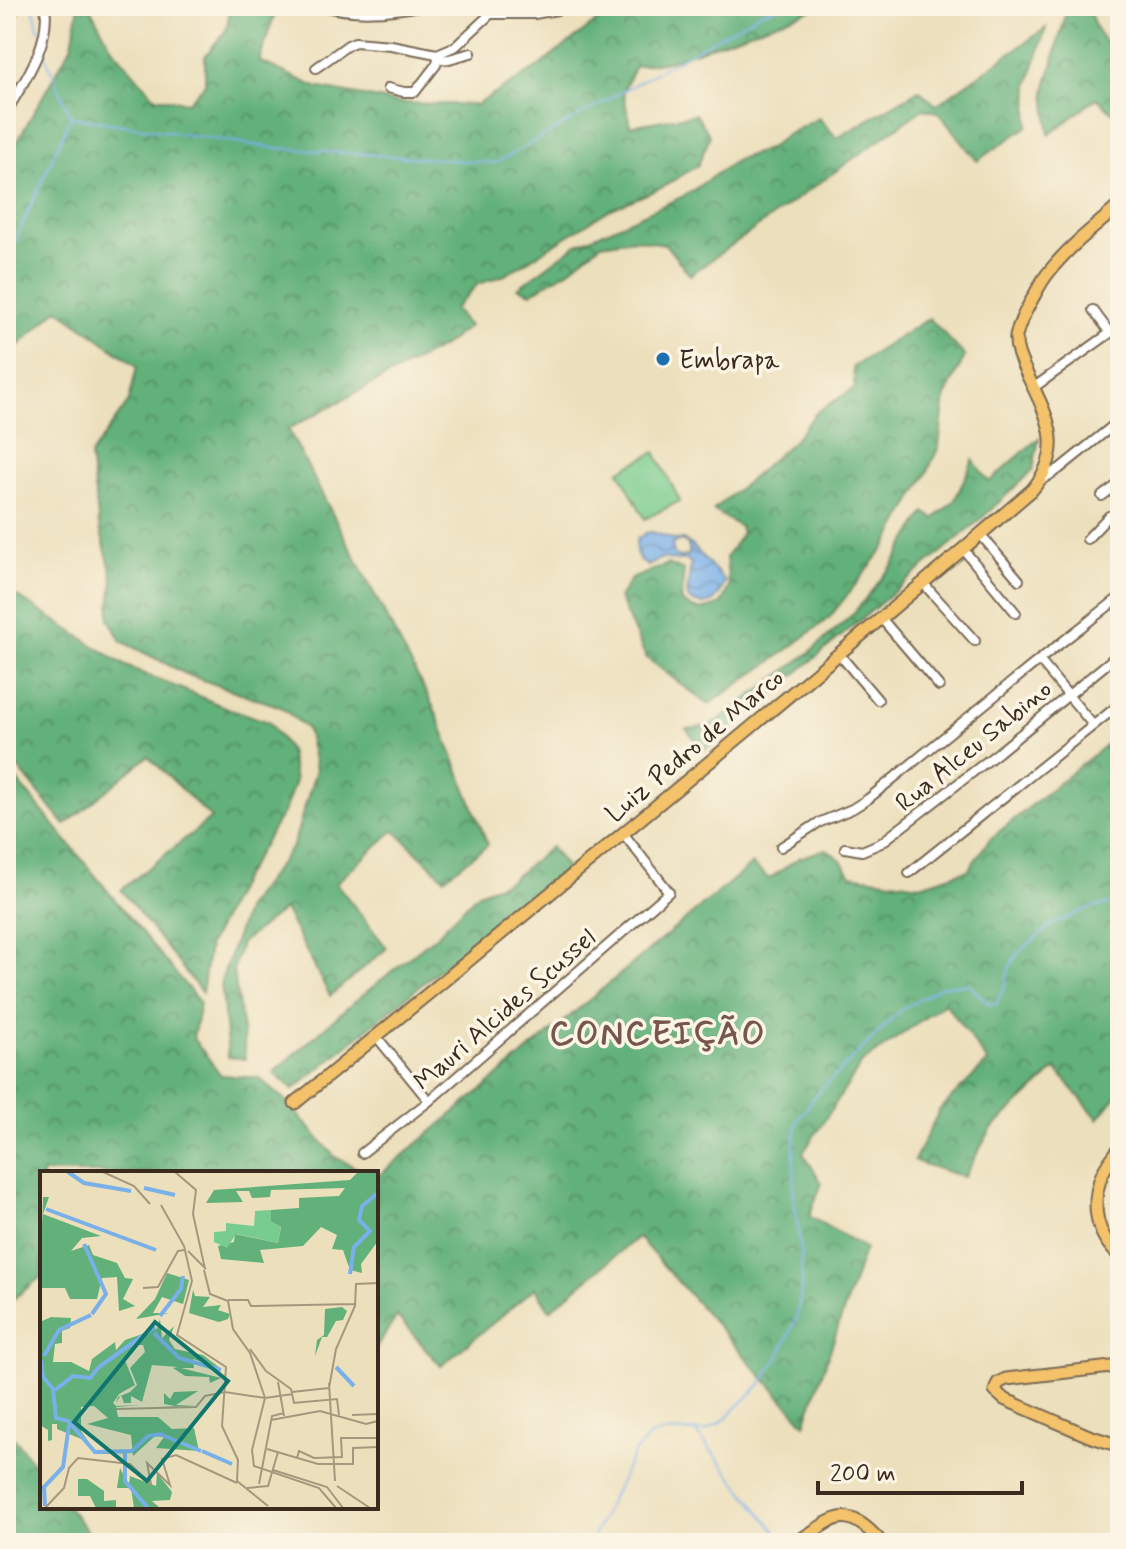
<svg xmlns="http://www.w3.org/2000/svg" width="1126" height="1549" viewBox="0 0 1126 1549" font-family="Mynerve,sans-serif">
<defs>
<pattern id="forest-crowns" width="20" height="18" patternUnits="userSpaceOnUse" patternTransform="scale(2)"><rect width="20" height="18" fill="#62b07a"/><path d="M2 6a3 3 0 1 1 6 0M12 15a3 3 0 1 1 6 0" fill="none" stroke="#528f63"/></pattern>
<pattern id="water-waves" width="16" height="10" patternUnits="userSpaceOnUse" patternTransform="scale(2)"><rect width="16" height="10" fill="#7ab0e9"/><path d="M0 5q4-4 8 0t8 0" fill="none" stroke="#658fbc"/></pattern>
</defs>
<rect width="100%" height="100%" fill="#fcf5e5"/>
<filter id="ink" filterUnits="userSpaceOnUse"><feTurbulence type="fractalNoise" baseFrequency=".0125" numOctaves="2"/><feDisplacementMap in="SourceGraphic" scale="16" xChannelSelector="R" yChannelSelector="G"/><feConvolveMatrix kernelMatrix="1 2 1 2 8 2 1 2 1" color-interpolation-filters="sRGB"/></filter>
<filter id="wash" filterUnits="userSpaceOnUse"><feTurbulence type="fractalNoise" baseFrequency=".006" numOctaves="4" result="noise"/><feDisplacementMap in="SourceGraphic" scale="32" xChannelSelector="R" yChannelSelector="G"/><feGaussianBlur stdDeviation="1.8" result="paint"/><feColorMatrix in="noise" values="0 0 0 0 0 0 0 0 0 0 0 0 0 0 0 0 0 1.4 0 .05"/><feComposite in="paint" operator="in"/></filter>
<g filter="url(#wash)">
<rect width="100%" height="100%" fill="#ecdfbc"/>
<path fill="url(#forest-crowns)" stroke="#4e6d4c" stroke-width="2" d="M79 6H89L112 48 155 97 188 102 205 84V56L226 30 231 6H281L273 19 259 61 316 87 400 103 476 105 535 69 617 6H822L669 61 635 66 623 91 630 126 696 114 710 136 698 165 663 187 609 210 505 275 478 284 454 309 469 326 442 347 288 429 434 708 488 845 444 878 394 830 336 883 387 948 330 996 284 909 241 943 233 971 243 1031 245 1059 228 1057 221 981 246 908 293 846 316 769 307 729 281 707 188 675 121 641 109 619 113 578 99 525 90 456 129 401 137 366 58 309 6 357V161L72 45Z
M1068 6H1088L1095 27 1120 63V113L1114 114 1097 98 1049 135 1045 91Z
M1046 28 1029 83 1028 126 977 161 938 112 923 109 690 275 665 244 634 239 601 244 569 270 531 293 518 288 577 244 686 195 738 159 768 149 786 135 819 118 837 138 919 90 936 105Z
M929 318 965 356 945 397 939 446 926 475 886 546 829 618 775 659 708 705 646 657 619 598 631 579 668 564 684 570 681 600C694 613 704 611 721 604L729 587 726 557 742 533 740 527 713 510 747 482 793 441 817 412 855 388 853 367Z
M1039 438 1033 470 981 519 705 750 686 729 710 726 809 653 853 614 892 566 925 512 934 519 955 500 973 460 989 482Z
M6 589 126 666 227 708 269 722 289 750 295 781 285 809 239 885 209 945 202 993 121 890 211 818 148 756 65 825 6 753Z
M1120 733V1092L1098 1119 1056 1069 991 1129 964 1177 914 1161 940 1109 988 1062 945 1003 862 1063 803 1153 822 1183 809 1216 865 1248 805 1424 638 1237 550 1310 535 1288 441 1366 397 1316 376 1348V1178L752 864 769 879 799 858 826 849 841 860 851 875 920 885 968 870 989 840Z
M6 767 200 1003 193 1038 221 1075 259 1078 285 1100 335 1157 366 1173H42V1276L6 1305Z
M551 847 567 868 506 915 293 1090 274 1072 354 1002 437 935 478 893 509 881Z
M6 1428 42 1474V1507H68L97 1543H6Z"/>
<path fill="#79cc8f" stroke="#5a7b56" stroke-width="2" d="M655 452 680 501 645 519 619 471Z"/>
<path fill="url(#water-waves)" stroke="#5a6d84" stroke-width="2" d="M652 532 677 540H683L692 545 725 581C719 600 710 610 689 600L687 594 691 563 686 560H680L681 557 687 556 690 552 687 543 677 541 672 545 674 554 680 557 679 561 662 558 648 566C637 560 634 550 637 539L646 533Z"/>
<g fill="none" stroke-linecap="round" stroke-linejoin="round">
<path stroke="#7ab0e9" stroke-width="2" d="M33 6 39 31
M71 117 274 148 496 163 764 11 784 6
M6 261 71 117 43 51
M696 1432 785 1543
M590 1543 634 1453 650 1436 665 1432 705 1431 721 1423 761 1384 778 1357 797 1317 802 1283 801 1250 794 1199V1148L796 1124 814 1097 901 1010 942 986 968 984 989 1004H996L1004 988 1009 968 1018 953 1031 942 1053 924 1089 908 1120 903"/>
</g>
</g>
<g filter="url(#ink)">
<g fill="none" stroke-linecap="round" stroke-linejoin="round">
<g stroke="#796955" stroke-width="12">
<path id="minor" d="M322 6C355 15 388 12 420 6
M490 14H534L557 10
M6 24 12 13 13 6
M438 60 449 59 471 53
M316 68 348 45 355 42 391 45 437 54 456 46 499 6
M388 88 404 92H415L436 65 438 60 437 54
M6 113C24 81 51 44 45 6
M1093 310 1110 333
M1033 388 1120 326
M1040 481 1059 469 1120 420
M1102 496 1120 483
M980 534 1019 580
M1087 539 1109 516 1120 526
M963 549 1016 613
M923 583 975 641
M881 618 939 686
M839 654 878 700
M1039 660 1093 725
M781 847 818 823 852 809 868 799 1039 660 1120 597
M845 848 862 851 881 843 999 752 1120 653
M909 873 1120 704
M376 1036 429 1101
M362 1153 429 1101 669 892 623 833"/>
</g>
<g stroke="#796955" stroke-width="15">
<path id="major" d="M295 1103C542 900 790 698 1032 490 1068 447 1046 415 1026 372 1021 361 1015 349 1016 337 1018 325 1024 314 1030 303 1036 293 1041 281 1049 272 1068 247 1096 226 1120 205
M1120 1147C1113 1157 1103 1168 1100 1180 1091 1208 1097 1237 1120 1256
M1120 1366 1006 1379 998 1383 995 1391 1004 1399 1089 1436 1120 1446
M795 1543C836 1518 844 1501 882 1543"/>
</g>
<use href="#minor" stroke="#fff" stroke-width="8"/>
<use href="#major" stroke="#f3c26a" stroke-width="11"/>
</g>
</g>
<circle fill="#1f6fb2" stroke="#fcf5e5" stroke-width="3" cx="663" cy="359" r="8"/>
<g text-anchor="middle" stroke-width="7" stroke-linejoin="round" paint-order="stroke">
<g font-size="26" fill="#3b2a1e" stroke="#fcf5e5" text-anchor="start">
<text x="679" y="368">Embrapa</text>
</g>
<g font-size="26" fill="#3b2a1e" stroke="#fcf5e5">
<text transform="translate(694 745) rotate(-40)" y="9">Luiz Pedro de Marco</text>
<text transform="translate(973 745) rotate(-39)" y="9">Rua Alceu Sabino</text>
<text transform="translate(504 1009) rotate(-41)" y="9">Mauri Alcides Scussel</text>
</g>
<g font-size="34" font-weight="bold" letter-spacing="2" fill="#76564d" stroke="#fcf5e5">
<text x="658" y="1044">CONCEIÇÃO</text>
</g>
</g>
<g transform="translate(40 1171)">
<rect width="338" height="338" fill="#ecdfbc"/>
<path d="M318 1H337L338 70 321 93 322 102 310 99 303 79 292 78 297 64 281 56 263 75 220 79 224 92 181 88 178 75 194 71 195 63 238 72 241 56 231 51V39L259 37V27L299 25 305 17 231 19 230 26 212 27 209 20H196L203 31 166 32 174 19 310 9ZM3 26H9L3 43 61 65 42 67 31 80 49 74 53 84 77 92 85 107 93 108 83 128 95 135 79 140 77 106 62 107 57 128H30L25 117H0ZM127 102 149 109 143 133 122 126 113 142H129L96 148 115 128ZM153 119 155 125 170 126 163 136 181 134 178 139 190 143 188 148 179 151 149 142ZM302 136 307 140 303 149 296 150 287 166H282L275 185 277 169 284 164 285 138ZM11 146 31 147 30 157 22 160V172L15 173 13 191H31L49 200 52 188 75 171 76 179 85 169 117 158 120 148 122 167 134 155 129 169 135 178 163 184 180 197 153 188 154 197H141L181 207 170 212 169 206 145 205 133 197 138 196 112 194 102 231 91 225V232H84L81 224 76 232 78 226 90 221 97 214 90 197 105 181 103 174H95L84 187 95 214 79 223 73 232 76 235 102 234 76 236 78 246H118L132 258 154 257 159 280 116 277 124 266 115 265 93 285 91 264 47 253 68 247 54 235 41 236V260L55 280 62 283 67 277 71 283H54L46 270 17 258V253H12V269L8 270V259L0 254V151ZM158 220 136 234 157 235 121 236 135 235 124 233V222L130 228 134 221ZM80 297 89 314 90 305 116 315 117 302 132 321 130 329 112 330 120 337H94L91 317H77ZM38 308H47L64 320V330L76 329V337H56L50 325H38Z" fill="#62b07a"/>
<path d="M231 39V50L241 56 238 72 196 63 187 77 174 71V61L186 60V52L214 55 215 40Z" fill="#79cc8f"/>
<path fill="none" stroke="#7ab0e9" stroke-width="4" d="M28 1 44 12 91 20M104 17 135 24M6 38 116 79M44 73 66 123 52 143M310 103 314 76 330 60 319 49 322 35 338 22M120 145 141 118 143 105M114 162 139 187 181 199M4 185 19 159 51 144M1 189 3 206 13 218 16 247 28 250 55 281 92 280 108 265 120 263 161 280M59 196 115 156M296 196 314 215M15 219 33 205 50 207 59 196M162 280 192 293M85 282V310L108 337M5 335 4 316 23 296 29 254"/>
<path fill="none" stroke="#a5977d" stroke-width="2" d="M63 1 94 15 110 33M135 1 156 19 153 43 165 98M121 34 144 75 152 110 137 164 186 196 182 255 198 289 197 310 228 335M148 80 166 98M164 99 170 123 188 130M103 117 118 116 138 80 145 79M188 129H208L211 135 315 133M188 130 193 158 210 182 225 227 212 279 214 295 279 317 296 337M210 178 226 200 251 218 254 232M238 211 244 245M289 212 295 310M289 217 296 178 315 135 316 113 338 112M252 221 289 217M253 232 297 228 299 244M76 238 156 236 165 225 185 221 225 227 253 223M312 244 338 243M231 249 280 240 326 253 338 250M227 278 278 293H313V277L338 276M257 287 259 280 274 287 302 286 301 267H338M233 299 287 316 303 337M219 313 232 245 244 242M297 315 330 337M207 317 228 315 238 281M5 337 24 317 29 297 38 287 90 293 111 313 107 292 130 314 122 288 136 284 197 312"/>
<path fill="#0f766e" fill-opacity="0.15" stroke="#0f766e" stroke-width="4" d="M115 151 188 210 107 310 34 251Z"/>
<rect width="338" height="338" fill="none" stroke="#3b2a1e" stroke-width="4"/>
</g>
<rect width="1126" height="1549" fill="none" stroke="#fcf5e5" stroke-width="32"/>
<path d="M818 1481v12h204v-12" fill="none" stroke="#3b2a1e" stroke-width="4"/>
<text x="830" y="1481" font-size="24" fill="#3b2a1e" stroke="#fcf5e5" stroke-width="6" paint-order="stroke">200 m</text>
</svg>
